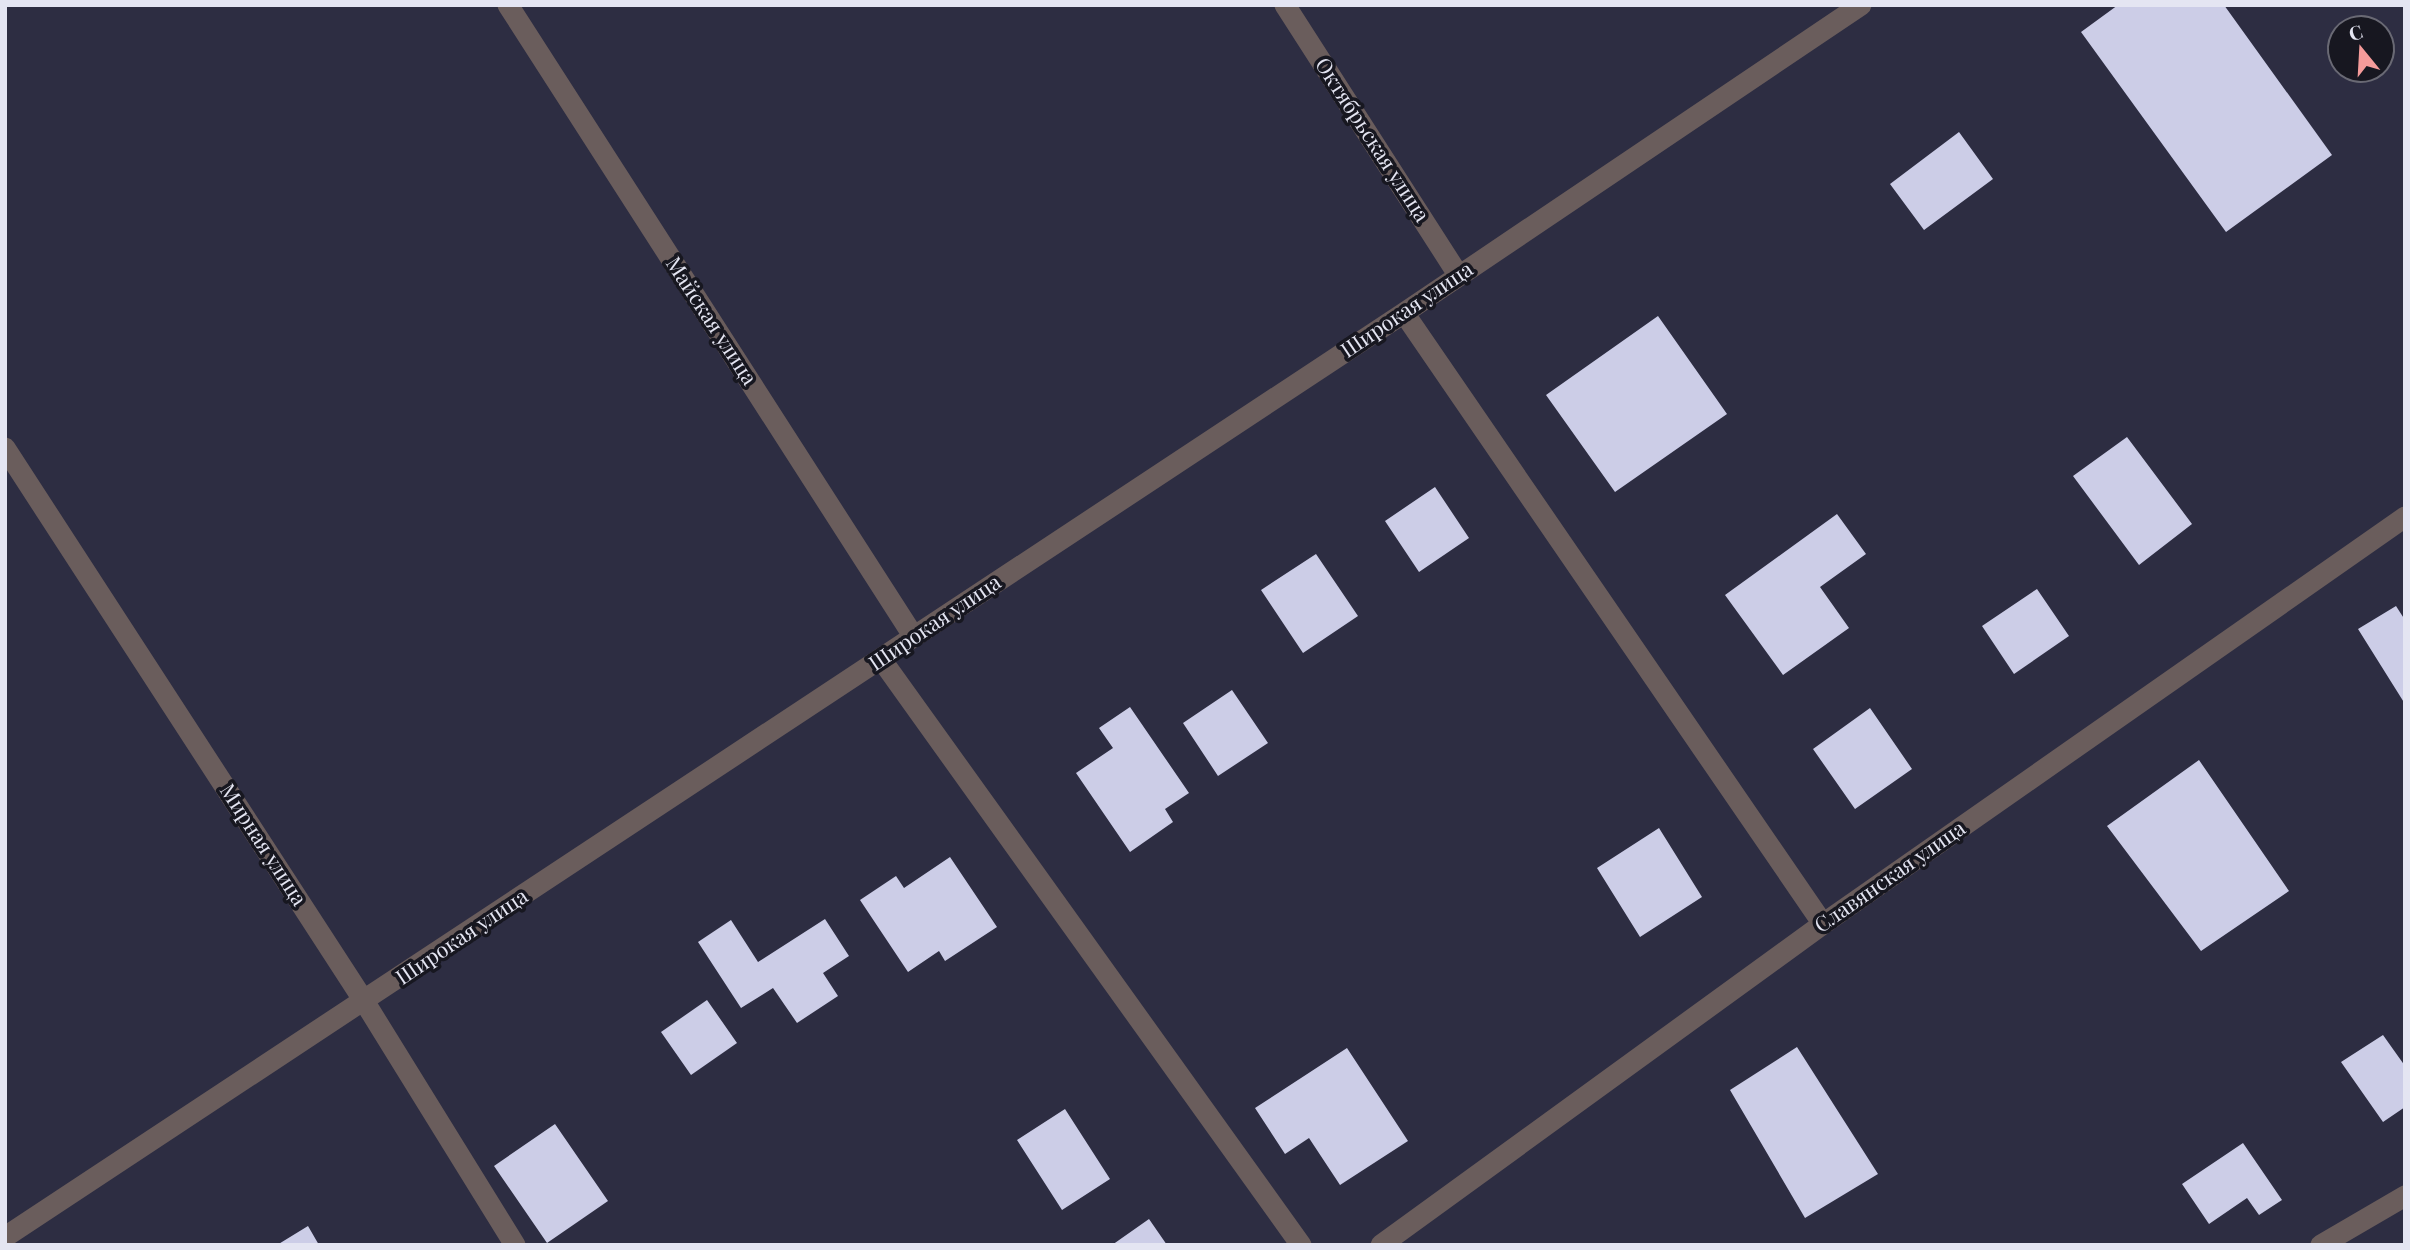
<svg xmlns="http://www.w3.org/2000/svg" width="2410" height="1250" viewBox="0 0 2410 1250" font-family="'Playfair Display',serif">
<rect width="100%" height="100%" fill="#2d2d42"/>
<path fill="#cccde7" d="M2118 5H2224L2332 155 2226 232 2081 32Z
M1959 132 1993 179 1924 230 1890 184Z
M1658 316 1727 414 1615 492 1546 395Z
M2127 437 2192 524 2139 565 2073 476Z
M1435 487 1469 538 1419 572 1385 521Z
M1837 514 1866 554 1820 587 1849 628 1783 675 1725 595Z
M1316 554 1358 616 1303 653 1261 590Z
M2037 589 2069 636 2014 674 1982 626Z
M2396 606 2405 620V704L2358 629Z
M1232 690 1268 743 1218 776 1183 723Z
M1130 707 1189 793 1165 809 1173 822 1130 852 1076 773 1113 748 1099 728Z
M1870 708 1912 769 1855 809 1813 749Z
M2199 760 2289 891 2201 951 2107 826Z
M1659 828 1702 897 1640 937 1597 868Z
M950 857 997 927 945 961 939 951 908 972 860 900 896 876 904 888Z
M825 919 849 956 823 973 838 996 797 1023 773 988 741 1008 698 942 731 920 758 962Z
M707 1000 737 1043 691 1075 661 1032Z
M2383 1035 2405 1066V1107L2383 1122 2341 1062Z
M1797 1047 1878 1174 1805 1218 1730 1090Z
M1347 1048 1408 1141 1340 1185 1309 1138 1285 1154 1255 1108Z
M1065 1109 1110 1179 1062 1210 1017 1140Z
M555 1124 608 1201 547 1243 494 1166Z
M2243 1143 2282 1200 2259 1215 2247 1198 2209 1224 2182 1184Z
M1149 1219 1167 1245H1112Z
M308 1226 319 1245H277Z"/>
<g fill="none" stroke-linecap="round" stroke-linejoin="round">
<path stroke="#6a5d5c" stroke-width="21" d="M508 5 914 637
M1285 5 1459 276
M1404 313 1823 924
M5 448 364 1001 515 1245
M881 659 1301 1245
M5 1237 1404 313 1861 5
M1381 1245 1823 924 2405 517
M2321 1245 2405 1196"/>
</g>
<g text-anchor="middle" stroke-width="7" stroke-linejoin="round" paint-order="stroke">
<g font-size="21" fill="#e4e5f2" stroke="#171720">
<text transform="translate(1372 140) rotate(57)" y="7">Октябрьская улица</text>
<text transform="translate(1407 310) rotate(-34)" y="7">Широкая улица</text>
<text transform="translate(711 321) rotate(57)" y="7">Майская улица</text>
<text transform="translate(935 623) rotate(-34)" y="7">Широкая улица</text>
<text transform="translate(263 845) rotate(57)" y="7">Мирная улица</text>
<text transform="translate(1890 877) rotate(-35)" y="7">Славянская улица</text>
<text transform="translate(462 937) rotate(-34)" y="7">Широкая улица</text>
</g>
</g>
<rect width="2410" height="1250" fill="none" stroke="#e4e5f2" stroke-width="14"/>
<g transform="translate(2361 49) rotate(342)"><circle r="33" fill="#171720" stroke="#696974" stroke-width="2"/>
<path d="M0-5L12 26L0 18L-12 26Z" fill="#f59b9a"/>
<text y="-10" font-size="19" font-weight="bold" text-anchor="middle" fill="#e4e5f2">С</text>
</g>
</svg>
